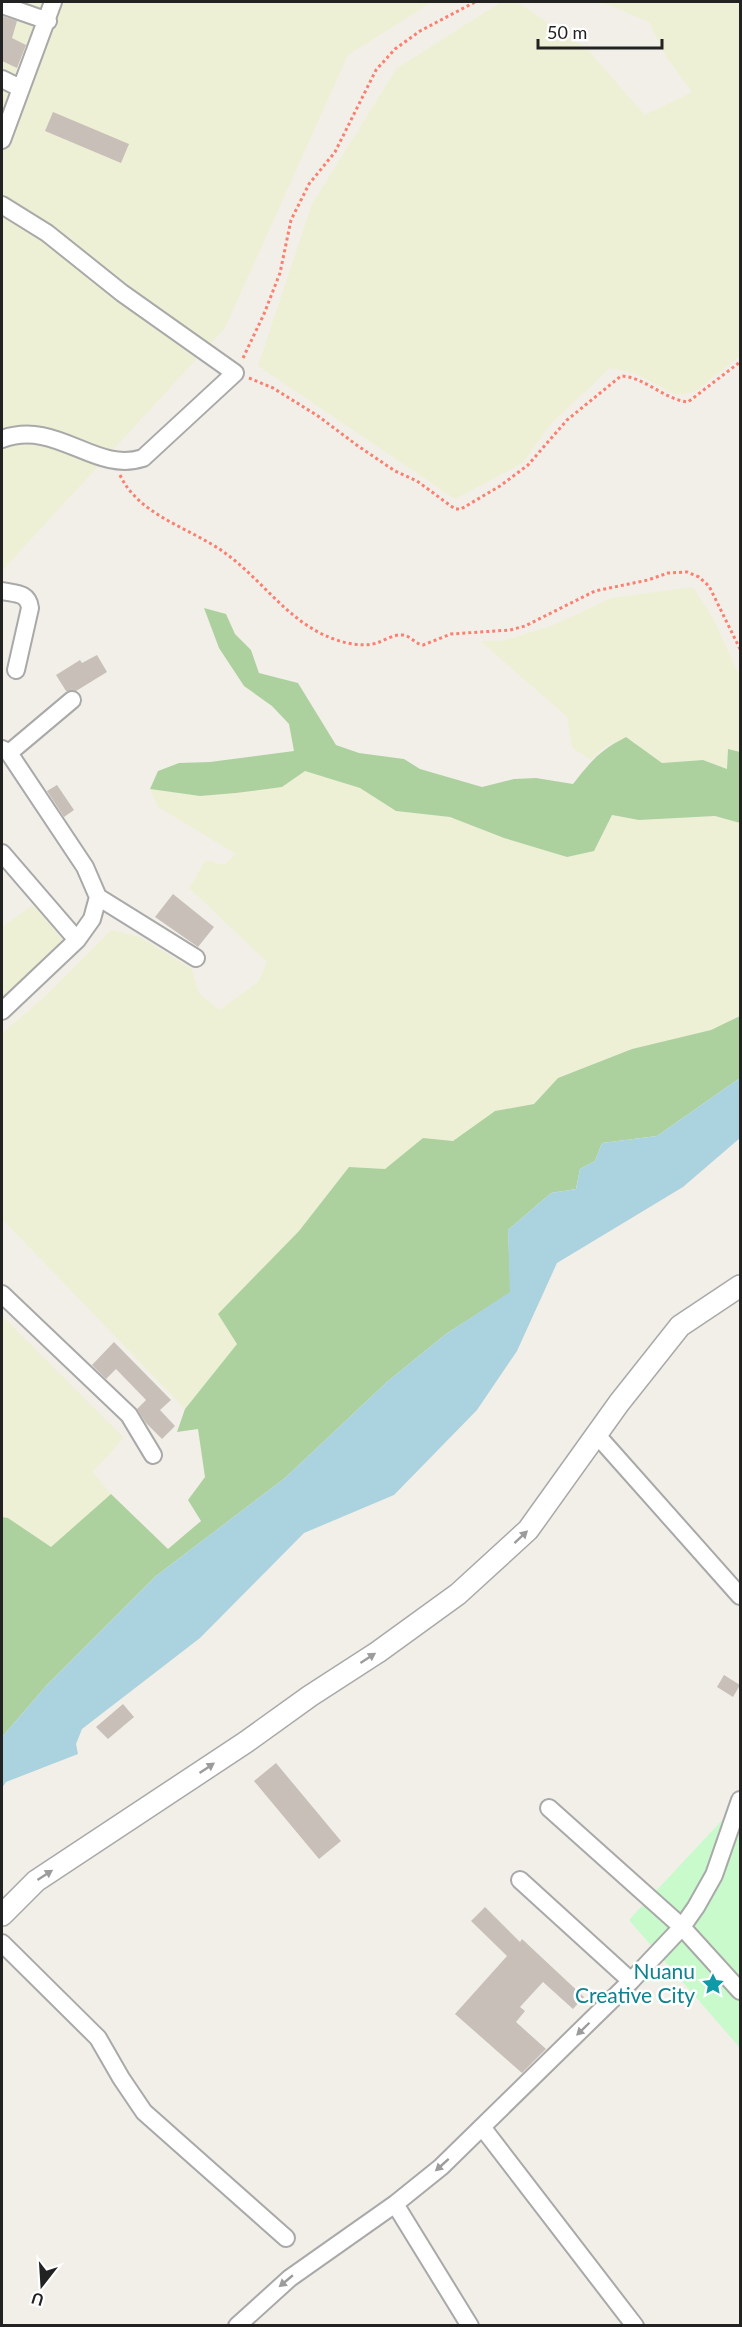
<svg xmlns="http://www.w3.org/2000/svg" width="742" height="2327" viewBox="0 0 742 2327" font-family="Lato,sans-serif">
<rect width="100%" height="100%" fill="#f2efe9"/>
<path fill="#eef0d5" d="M2 2H432L348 55 225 328 2 571Z
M501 2H517L588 50 645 115 692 92 667 58 649 22 601 2H740V356L695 392 677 395 634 373 610 368 550 425 523 463 455 499 258 366 312 204 397 68Z
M693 587 714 620 740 677V752L729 749 728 769 703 760 662 763 626 737 604 748 591 760 572 748 567 717 480 641H502L551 626 611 598Z
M305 770 360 788 396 811 450 817 504 838 567 857 604 830 612 815 640 820 715 816 740 823V1016L711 1030 632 1049 558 1078 534 1104 495 1111 453 1141 423 1138 385 1169 349 1167 299 1231 237 1344 185 1409 2 1219V1033L40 1001 111 930 140 937 192 969 198 992 219 1010 258 982 267 962 189 888 206 860 224 865 236 854 158 807 150 789 200 796 236 793 282 787Z
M33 905 67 945 2 1005V927Z
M2 1316 124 1438 93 1472 111 1494 51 1547 8 1519 2 1517Z"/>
<path fill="#add19e" d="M204 608 226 614 235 634 251 650 259 673 298 683 336 745 359 753 404 759 420 769 482 787 514 779 536 778 573 784C592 760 599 751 626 737L662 763 703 760 727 769 728 749 740 752V823L715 816 639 820 612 815 594 851 567 857 504 838 450 817 396 811 360 788 305 771 282 787 236 793 200 796 150 789 158 771 179 763 210 762 294 751 289 724 272 706 244 686 219 648Z
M740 1016V1078L657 1136 602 1143 595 1161 580 1169 576 1189 551 1193 508 1230 511 1292 446 1334 388 1381 285 1478 156 1576 46 1686 2 1737V1517L8 1518 51 1547 111 1494 168 1549 201 1521 188 1500 205 1477 198 1429 177 1432 185 1409 237 1344 218 1314 299 1231 349 1167 385 1169 423 1138 453 1141 495 1111 534 1104 558 1078 632 1049 711 1030Z"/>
<path fill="#c8facc" d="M740 1801V2048L629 1920Z"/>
<path fill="#aad3df" d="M740 1078V1138L683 1187 557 1263 517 1351 477 1410 394 1495 304 1533 200 1638 82 1729 76 1744 78 1754 6 1782 2 1788V1737L46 1686 156 1576 285 1478 388 1381 446 1334 510 1292 508 1230 551 1193 576 1189 580 1169 595 1161 602 1143 657 1136Z"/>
<path fill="#c7bfb8" d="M2 16 17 21 12 38 26 45 17 68 2 61Z
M53 112 129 144 121 163 45 131Z
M97 655 107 672 76 691H66L56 675 80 660 82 663Z
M57 785 74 810 64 817 47 791Z
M173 894 214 927 198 947 155 917Z
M114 1342 171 1400 160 1410 175 1426 162 1439 146 1423 137 1409 146 1400 116 1369 106 1379 92 1365Z
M724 1675 740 1685 733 1697 717 1687Z
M123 1704 134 1717 108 1739 96 1727Z
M276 1763 341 1841 319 1859 254 1781Z
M485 1907 520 1942 522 1939 584 1997 573 2009 543 1982 520 2007 525 2011 516 2022 546 2049 522 2073 455 2014 507 1956 471 1921Z"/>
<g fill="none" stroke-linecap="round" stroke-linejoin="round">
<g stroke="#a9a9a9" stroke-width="20">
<path id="minor" d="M2 5 48 21
M2 79 20 88
M2 140 53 2
M2 205 47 233 122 293 235 373 143 458C95 474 57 419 2 439
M2 591C15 594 28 592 30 608L16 670
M2 749 9 753 85 867 98 897 196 958
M9 753 72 700
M2 853 77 940
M2 1011 77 940 92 919 98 897
M2 1294 129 1415 153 1455
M596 1434 740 1596
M549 1808 682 1927 740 1991
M520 1880 631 1981
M2 1943 98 2038 121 2078 144 2112 286 2238
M482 2127 635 2326
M395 2204 470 2326
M237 2326 290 2278 395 2204 441 2167 631 1981 682 1927 696 1907 714 1875 740 1800"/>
</g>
<g stroke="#a9a9a9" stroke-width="24">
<path id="tertiary" d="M2 1915 36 1881 246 1742 310 1696 378 1652 458 1594 528 1530 619 1403 680 1326 740 1286"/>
</g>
<path stroke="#fa8072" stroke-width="3" stroke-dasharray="3 3" stroke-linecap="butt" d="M243 358 264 314 280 273 291 220 309 184 335 152 376 70 395 49 420 31 475 2
M249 378 273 388 318 416 358 446 395 471 417 481 455 509H461L500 486 528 465 567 420 621 376C645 377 663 399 688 402L740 362
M120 475C139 516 191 528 225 553 260 578 284 616 324 635 339 642 360 648 377 643 385 640 394 634 403 635 411 636 415 644 423 645L451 634 510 630 525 626 595 591 648 580 668 573 687 572 699 577 709 586 740 649"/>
<use href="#minor" stroke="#fff" stroke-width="16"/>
<use href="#tertiary" stroke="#fff" stroke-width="21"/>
</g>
<defs><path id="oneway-solid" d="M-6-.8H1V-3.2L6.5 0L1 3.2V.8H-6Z" transform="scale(1.5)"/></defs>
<g fill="#9c9c9c">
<use href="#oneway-solid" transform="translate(521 1537) rotate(-43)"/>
<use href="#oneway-solid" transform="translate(368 1658) rotate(-33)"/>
<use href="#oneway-solid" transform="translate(207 1768) rotate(-34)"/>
<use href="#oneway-solid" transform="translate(45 1875) rotate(-33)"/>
<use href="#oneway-solid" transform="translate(583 2029) rotate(136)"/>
<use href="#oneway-solid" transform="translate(442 2165) rotate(138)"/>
<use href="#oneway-solid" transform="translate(286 2281) rotate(140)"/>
</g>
<defs>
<g id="sight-bare" transform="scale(1.8)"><path d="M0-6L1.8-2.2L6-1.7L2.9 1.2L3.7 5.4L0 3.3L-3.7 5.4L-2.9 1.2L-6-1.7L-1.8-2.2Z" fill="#0f9aa8" stroke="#fff" stroke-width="2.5" paint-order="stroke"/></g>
</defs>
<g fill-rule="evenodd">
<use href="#sight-bare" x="713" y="1984"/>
</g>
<g text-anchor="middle" stroke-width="5" stroke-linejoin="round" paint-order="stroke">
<g font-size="21" fill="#0d838f" stroke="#fff" text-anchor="end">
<text x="695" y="1979">Nuanu<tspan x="695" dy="24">Creative City</tspan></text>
</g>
</g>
<rect width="742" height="2327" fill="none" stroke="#222222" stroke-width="6"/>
<g transform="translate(42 2285) rotate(197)" stroke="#ffffff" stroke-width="4.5" paint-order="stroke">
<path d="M0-4.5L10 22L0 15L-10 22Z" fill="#222222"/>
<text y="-9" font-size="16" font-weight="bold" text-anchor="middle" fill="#222222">U</text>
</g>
<path d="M538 39v9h124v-9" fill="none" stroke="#222222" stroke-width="3"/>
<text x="547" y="39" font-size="18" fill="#222222" stroke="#ffffff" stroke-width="4.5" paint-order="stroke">50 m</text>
</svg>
